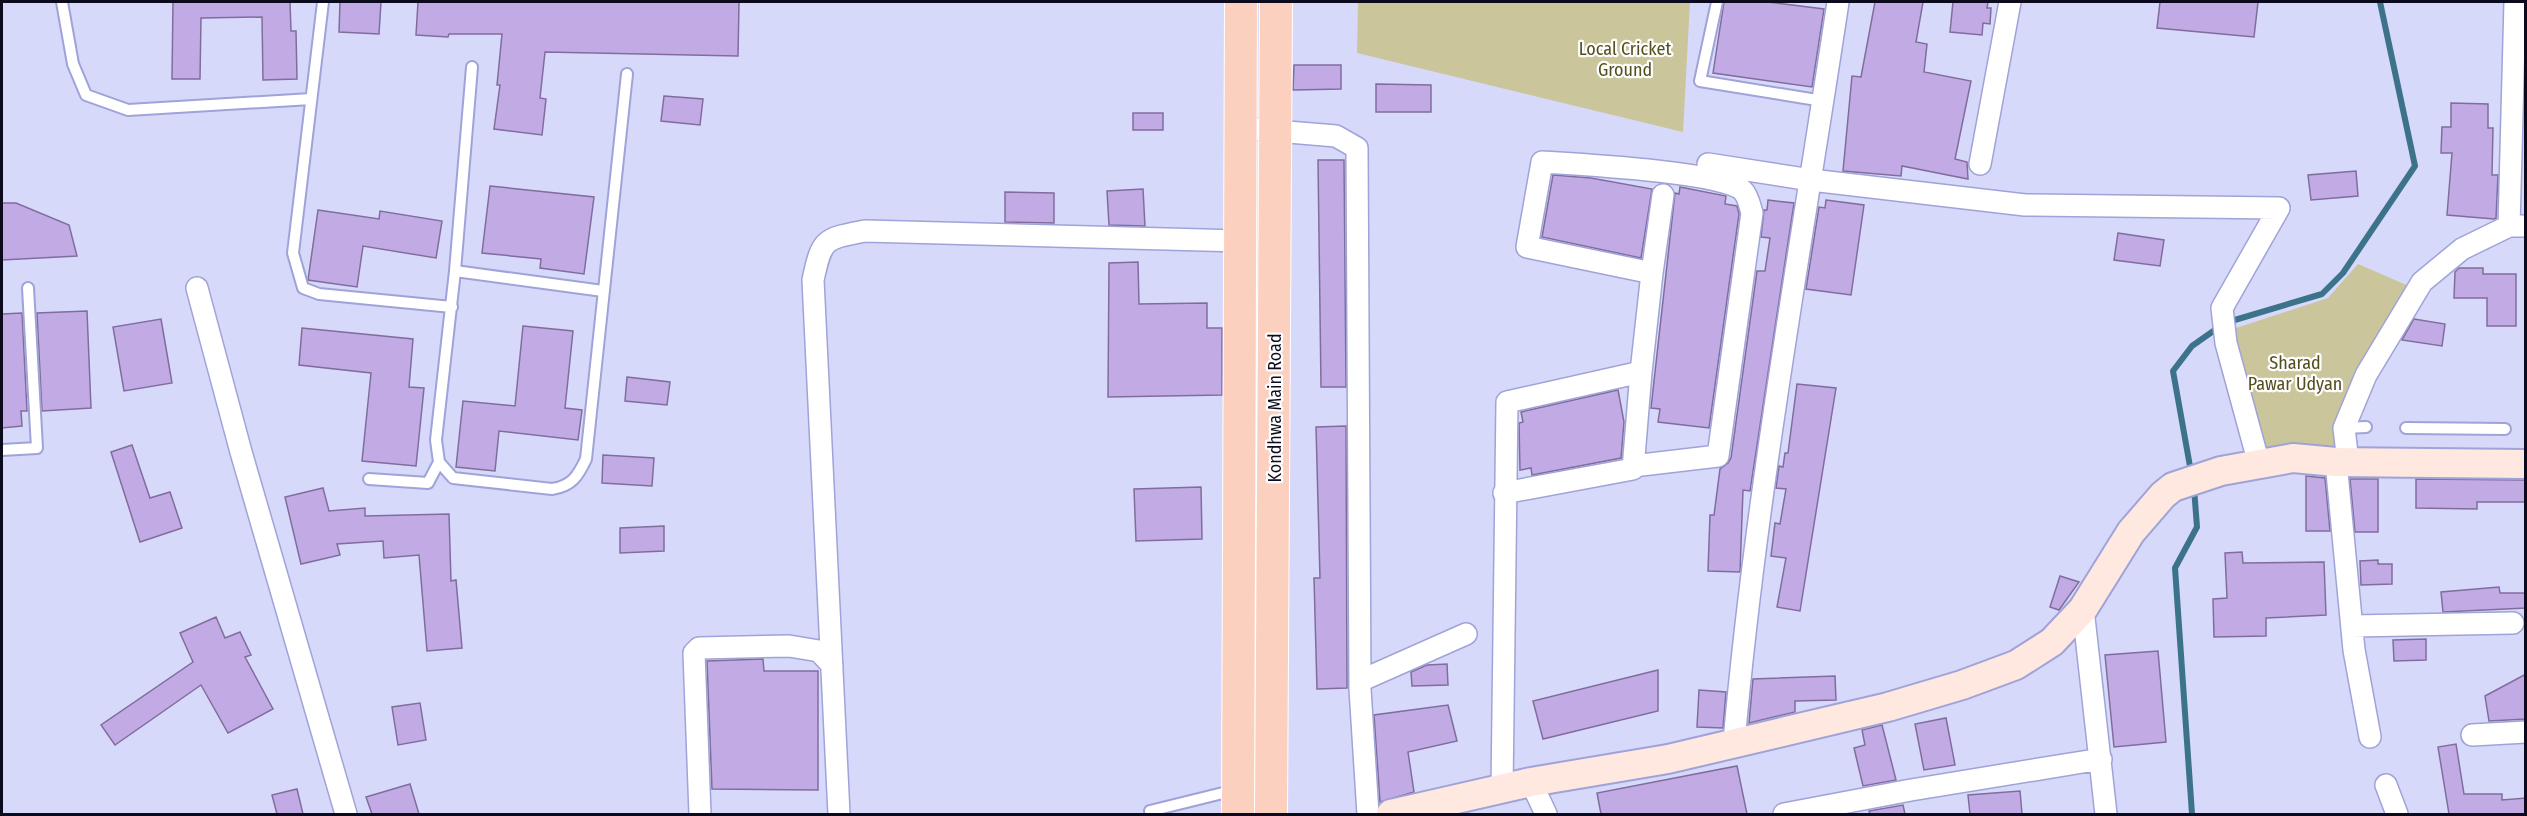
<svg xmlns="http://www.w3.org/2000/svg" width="2527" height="816" viewBox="0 0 2527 816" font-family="'Fira Sans Condensed',sans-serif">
<rect width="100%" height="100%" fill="#d6d9fa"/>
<path fill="#cac59b" d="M1358 2H1690L1683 132 1357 53Z
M2358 264 2411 287 2342 457 2250 459 2233 329 2328 298Z"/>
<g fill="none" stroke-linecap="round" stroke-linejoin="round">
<path stroke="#3d738a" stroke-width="6" d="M2228 322 2322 294 2343 273 2415 166 2380 2
M2191 472 2173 371 2192 346 2219 327
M2192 814 2175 568 2197 527 2194 488"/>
</g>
<path fill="#c2abe5" stroke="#806d9d" stroke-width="1.5" d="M173 2H290L291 31H296L297 79 263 80 262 17 201 18 200 79H172Z
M340 2H381L379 34 339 32Z
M418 2H739L738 56 545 52 540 98 546 99 542 135 494 129 500 85H497L502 34H449L448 37 416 35Z
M1724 2H1768L1824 9 1812 87 1713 73Z
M1875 2H1923L1916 42 1927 44 1924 72 1971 81 1955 159 1967 162 1968 179 1902 166 1901 176 1843 171 1852 76 1861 77Z
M1953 2H1988L1987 8H1991L1990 24 1983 23 1982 35 1950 32Z
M2160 2H2258L2254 37 2157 28Z
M1294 65H1341V89L1293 90Z
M1376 84 1431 85V112H1376Z
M664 96 703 99 700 125 661 121Z
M2451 103 2488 104V128H2493L2492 175H2498L2496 218 2494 219 2447 215 2452 153H2441L2442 127H2451Z
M1133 113H1163V130H1133Z
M1318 160H1344L1346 387H1321Z
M2356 171 2358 196 2311 200 2308 175Z
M1553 175 1591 178 1652 189 1641 258 1542 237Z
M490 186 594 197 584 274 540 268 541 259 482 253Z
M1680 187 1726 196 1725 204 1737 206 1739 214 1709 428 1658 422 1660 409 1651 408 1675 193 1679 194Z
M1143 189 1145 226 1109 225 1107 191Z
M1005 192 1054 193V223L1005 222Z
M1768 200 1794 203 1750 491 1743 490 1740 572 1708 571 1710 515H1714L1720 469 1728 463 1731 458 1757 271H1765L1770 238 1761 237 1764 210H1767Z
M1826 200 1864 205 1851 295 1806 289 1819 207 1825 208Z
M2 203H16L69 225 77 256 2 260Z
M318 210 379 219 380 211 442 221 436 258 363 246 357 287 308 280Z
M2118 233 2164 240 2160 266 2114 260Z
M1138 262 1139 304 1207 303V328H1222V395L1108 397 1109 263Z
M2459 268H2483V274H2516V326H2487V298H2454L2455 272Z
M87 311 91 408 42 411 37 313Z
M22 313 27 411H21L22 426 2 428V314Z
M161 319 172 383 124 391 113 327Z
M2414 319 2445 324 2442 346 2402 340Z
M523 326 573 331 565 408 582 410 578 440 499 431 495 471 456 467 463 401 515 406Z
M302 328 413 339 409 387 424 388 416 466 362 461 371 373 299 365Z
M627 377 670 382 667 405 625 401Z
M1797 384 1836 388 1800 611 1777 607 1786 558 1771 556 1775 523 1780 524 1786 489 1776 488 1779 466 1783 467 1785 453H1788Z
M1618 390 1624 422 1621 458 1532 475 1531 468 1520 470 1519 423 1523 422 1521 412Z
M1346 426 1347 688 1317 689 1314 578H1320L1316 427Z
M132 445 150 498 170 492 182 528 140 542 111 452Z
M603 455 654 458 652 486 602 483Z
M2306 476 2325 478 2330 531H2306Z
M2350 479H2378V532H2355Z
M2416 479 2526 480V502H2477V509L2416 508Z
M1201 487 1202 539 1136 541 1134 489Z
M323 488 329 511 365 508V516L449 514 451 581 456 580 462 648 427 651 419 555 384 558 383 541 337 544 340 555 301 564 285 497Z
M664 526V551L620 553V528Z
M2242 552 2243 563 2324 562 2326 615 2266 618V636L2214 637 2213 599 2227 598 2225 553Z
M2378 560V564H2392V584L2361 585 2360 561Z
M2060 576 2079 582 2059 610 2050 607Z
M2499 587 2500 593H2526V608L2443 612 2441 592Z
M216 617 225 638 240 632 251 655 245 657 273 709 228 733 201 685 115 745 101 725 193 662 180 633Z
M2426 639V660L2394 661 2393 640Z
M2158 651 2166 742 2114 747 2105 655Z
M763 659 764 671H818V790L712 789 707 661Z
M1447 664 1448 685 1412 686 1411 672 1427 665Z
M1658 670V711L1543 739 1533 701Z
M2526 674V719L2489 721 2485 696Z
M1835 676 1836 700 1795 701V712L1749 723 1753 679Z
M1699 690 1726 692 1723 728 1697 727Z
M420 703 426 740 398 745 392 707Z
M1448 705 1457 741 1408 752 1414 792 1380 802 1374 715Z
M1946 718 1955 765 1924 770 1915 724Z
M1882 725 1896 780 1863 786 1854 748 1865 745 1862 730Z
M2456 744 2464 794H2502V800L2526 798V814H2449L2438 747Z
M1737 766 1747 814H1601L1597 793Z
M410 784 419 814H372L366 797Z
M297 789 303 814H277L272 795Z
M2020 791 2022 814H1970L1968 795Z
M1903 805 1905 814H1870L1869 811Z"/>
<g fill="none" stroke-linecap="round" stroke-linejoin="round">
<g stroke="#a0a3d7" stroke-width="14">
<path id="lane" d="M62 2 73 64 86 95 128 110 311 99
M323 2 293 253 303 288 319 294 452 307
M1717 2 1700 81 1823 101
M472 67 455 271 436 440 439 462 453 478 552 489C572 486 578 476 586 459L627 74
M455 271 603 291
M2344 428 2366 427
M2406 428 2505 429
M2 450 37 448 28 288
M369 479 428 483 439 462
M1151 814 1150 811 1235 790"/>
</g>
<g stroke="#a0a3d7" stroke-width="24">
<path id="street" d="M1241 128 1336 136 1357 148 1360 689 1368 814
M1708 164 1811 180 2025 205 2279 208 2222 308 2226 343 2259 464
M1980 164 2010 2
M2509 226 2515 2
M1652 273 1663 195
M197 288 241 452 346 814
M2336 462 2354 650 2370 737
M2348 462 2344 428 2366 375 2422 282 2462 249 2509 226H2526
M1504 493 1633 469 1641 372
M2083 609 2106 814
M2352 626 2513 623
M1360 681 1466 634
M2472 735 2526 732
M1734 742C1756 493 1801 248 1838 2
M1531 782 1546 814
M2386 785 2397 814
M1502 789 1507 402 1641 372 1652 273 1527 247 1542 162C1573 164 1728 172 1743 191 1748 196 1750 206 1752 213L1718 456 1633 466
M700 814 694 653 699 648 789 646 819 651 832 665
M839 814 813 280C822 238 824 239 865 231L1241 241
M1784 814 1911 790 2101 759"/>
</g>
<g stroke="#a0a3d7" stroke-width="32">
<path id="secondary" d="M1391 814 1531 782 1668 759 1888 707 1962 685 2016 665 2052 642 2083 609 2131 532 2163 495 2173 487 2221 471 2293 458 2336 462 2526 464"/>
</g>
<g stroke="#fff" stroke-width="34">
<path id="primary" d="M1238 814 1241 2
M1271 814 1276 2"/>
</g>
<use href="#lane" stroke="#fff" stroke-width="10"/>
<use href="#street" stroke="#fff" stroke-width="21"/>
<use href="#secondary" stroke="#fee8df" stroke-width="28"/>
<use href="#primary" stroke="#fcd0bf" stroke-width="32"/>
</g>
<g text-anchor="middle" stroke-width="4.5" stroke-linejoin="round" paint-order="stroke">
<g font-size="18" fill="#544e1d" stroke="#fdfdfd">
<text x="1625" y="55">Local Cricket<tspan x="1625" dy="21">Ground</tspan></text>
<text x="2295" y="369">Sharad<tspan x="2295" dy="21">Pawar Udyan</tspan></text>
</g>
<g font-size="18" fill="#0b0b1d" stroke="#fdfdfd">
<text transform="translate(1275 408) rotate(-90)" y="6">Kondhwa Main Road</text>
</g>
</g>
<rect width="2527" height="816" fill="none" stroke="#0b0b1d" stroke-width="6"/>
</svg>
